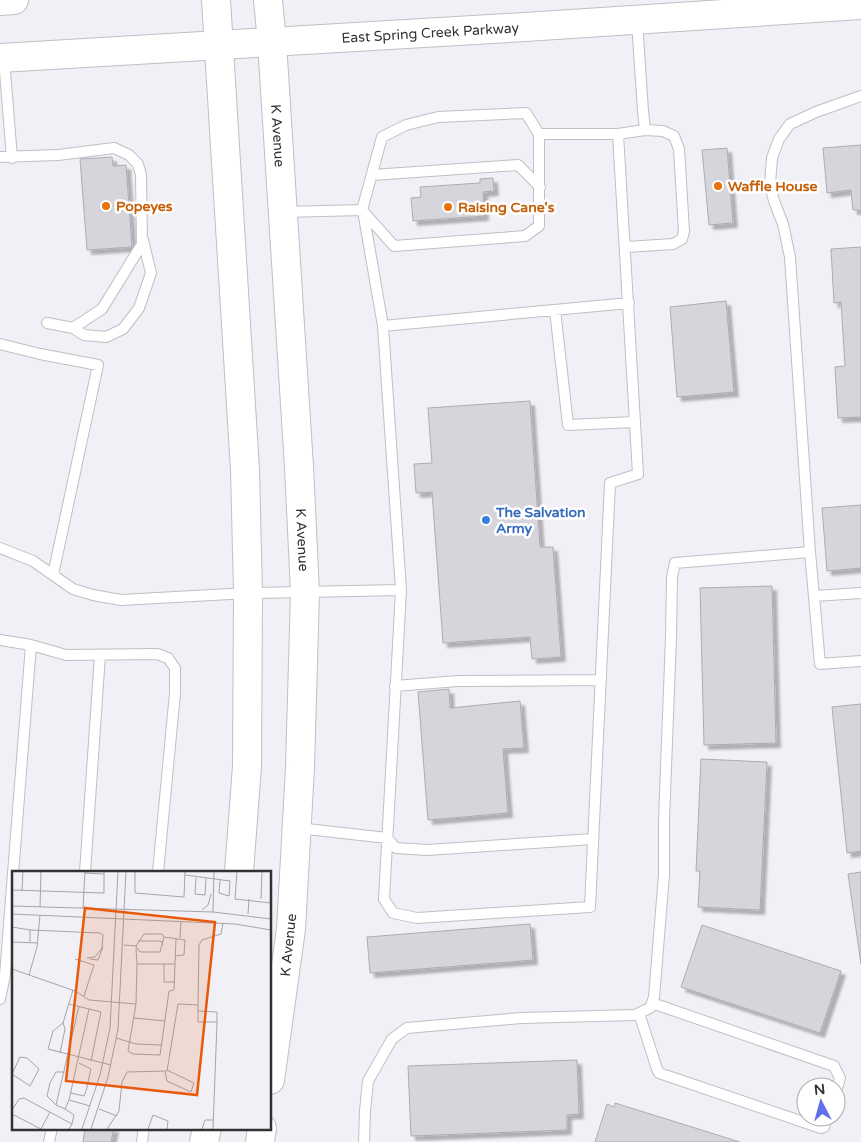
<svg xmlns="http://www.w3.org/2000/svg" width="861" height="1142" viewBox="0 0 861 1142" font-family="'Varela Round',sans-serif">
<defs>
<filter id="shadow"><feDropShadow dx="4.5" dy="4.5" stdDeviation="1" flood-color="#0004"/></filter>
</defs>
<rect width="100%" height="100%" fill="#f0f0f6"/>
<path fill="#d6d5dc" stroke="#adacb2" filter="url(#shadow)" d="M861 145V210H853L851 190 827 193 823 148Z
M727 148 733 223 709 225 702 150Z
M112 157 113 166 126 165 132 247 87 250 80 159Z
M493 178 494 191 483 192 484 216 413 221 411 198 421 197 420 187 480 183V179Z
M861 247V417L838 418 835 367 845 366 841 302 834 303 831 249Z
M726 301 734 392 677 397 670 307Z
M530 401 540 547H553L561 657 532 659 530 637 443 643 432 492 416 493 414 464 432 463 428 408Z
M861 505V568L827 571 822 508Z
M772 586 776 743 704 745 700 588Z
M449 689 450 708 520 701 524 748 503 749 508 813 428 820 418 692Z
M861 704V851L847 853 832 707Z
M701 759 767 762 760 910 698 907 700 871H696Z
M861 872V964L848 874Z
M530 924 533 960 370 973 367 937Z
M702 925 841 971 820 1033 681 987Z
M577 1060 579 1114 567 1115V1130L411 1136 408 1066Z
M615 1103 740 1142H595L607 1104 614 1107Z
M85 1128H114L111 1142H83Z"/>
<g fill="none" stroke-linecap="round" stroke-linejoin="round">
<g stroke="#bfbfc5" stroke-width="12">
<path id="lane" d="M637 21 643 111 645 130
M4 59 12 158
M0 157 58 155 114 148 129 155 138 164 141 175 142 244 102 309 73 328 47 323
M372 175 518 165 540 187
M362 210 394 246 525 236 539 226V134
M363 211 383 326
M284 212 362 210 382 137 406 125 438 117 526 113 539 134H618L645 130 663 131 674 136 679 149 684 231 682 239 673 244 626 247
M555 310 568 425 635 422
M73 328 84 335 106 337 123 329 139 308 151 273 143 240
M0 344 40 354 98 365 53 575
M0 548 33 561 73 589 93 595 121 600 248 593 401 590 383 326 629 303
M810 552 790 257 783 224 774 201 770 184 772 158 779 139 790 124 816 112 861 96
M401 590 384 899 393 913 417 918 590 907 610 483 638 474 618 134
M814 596 861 593
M0 640 31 645 66 655 157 654 168 658 175 668V693L158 872
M395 686 458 681 601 680
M298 828 387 838 396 848 427 850 593 839
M85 872 100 655
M0 999 5 975 31 645
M652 1003 834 1066 840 1078 836 1091
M639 1013 657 1069 659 1073 821 1128 824 1127 827 1117
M49 1142 52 1128
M142 1142 144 1128
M364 1142 365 1111 368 1081 392 1039 407 1028 521 1018 635 1015 650 1008 654 997 664 875V820L671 637 672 577 675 563 810 552 820 664 861 661"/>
</g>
<g stroke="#bfbfc5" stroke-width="30">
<g id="secondary">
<path d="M216 0 245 470 248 593 247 766 239 872"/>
<path id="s1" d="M268 0 272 42 299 467 305 592 300 767 291 929 270 1080"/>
<path d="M0 1 14 0"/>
<path id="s2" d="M0 58 525 27 861 5"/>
<path d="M204 1142 207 1128"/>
<path d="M260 1142 262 1128"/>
</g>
</g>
<use href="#lane" stroke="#fff" stroke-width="10"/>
<use href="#secondary" stroke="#fff" stroke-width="28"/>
</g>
<g fill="#e8710a" stroke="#fff" stroke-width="2">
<circle cx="718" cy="186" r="5"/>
<circle cx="106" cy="206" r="5"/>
<circle cx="448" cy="207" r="5"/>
</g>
<circle fill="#3f7fe0" stroke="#fff" stroke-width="2" cx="486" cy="520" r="5"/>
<g text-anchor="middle" stroke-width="5" stroke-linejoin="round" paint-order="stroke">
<g font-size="14" fill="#333336" stroke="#fff">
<text dy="5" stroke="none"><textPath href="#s2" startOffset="431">East Spring Creek Parkway</textPath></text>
<text dy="5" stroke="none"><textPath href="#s1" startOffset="136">K Avenue</textPath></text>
<text dy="5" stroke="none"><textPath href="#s1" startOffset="541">K Avenue</textPath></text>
<text transform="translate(288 945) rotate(-84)" y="5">K Avenue</text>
</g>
<g font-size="14" font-weight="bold" fill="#c56008" stroke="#fff" text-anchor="start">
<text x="728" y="191">Waffle House</text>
<text x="116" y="211">Popeyes</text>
<text x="458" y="212">Raising Cane's</text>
</g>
<g font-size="14" font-weight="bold" fill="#366cbe" stroke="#fff" text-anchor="start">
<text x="496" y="517">The Salvation<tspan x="496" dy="16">Army</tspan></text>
</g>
</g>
<g transform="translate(12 871)">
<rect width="259" height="259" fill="#f0f0f6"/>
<path fill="none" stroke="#a4a4a9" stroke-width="1" d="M123 0V22L172 26 173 0M225 0 223 28 259 32M73 2 92 3M173 4 218 10 217 25 207 22 208 9M184 7 183 23 193 24 194 8M0 19 92 22V0M10 20 11 0M249 28 250 0M0 35 201 41 259 48M28 36 29 0M71 37 73 0M190 39 196 34 199 23M201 41 202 0M0 43 223 53 259 59M236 43 237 28M0 56 18 59M168 67 169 50M126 70H149L151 74M0 71 26 72M18 71V59L88 62 91 64 90 77 83 86 75 87M112 74 124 75 132 63H150L152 66 173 69 172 84 163 85M124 75 128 81H148L152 66M124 77 125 93M63 88 82 94 72 125M78 88 86 89 91 76M152 93V111H162M0 98 63 120 77 129 124 133 125 93H163M17 104 25 76 28 44M57 133 89 141 79 190M124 133 116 180 121 183 148 184 157 120 162 119 164 67M186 134 187 74 190 69 209 63 211 52M77 138 57 229 78 235M186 140 205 141V151M122 147 153 150M51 152 41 160 36 178 99 194M104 167 124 173 149 174M48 182 53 158 51 152 61 119M153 201 155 210 179 221 182 212 155 199M0 203 18 215 27 198 15 187 8 186 0 203M59 222 72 225 74 220 79 198 67 192M57 229 53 238 44 234 67 135M44 234 35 225 38 212 44 201H53M53 238 62 244 60 253M87 238 105 245M0 239 7 228 12 227 60 253 57 258M0 243 29 258M29 258 38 241M70 258 88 204 98 157 106 0M79 258 96 206 106 158 114 0M95 258 107 240 110 211 115 201 155 200 166 133 186 134V151H205L201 258M136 258 141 244 156 250 155 258M190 258 193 249H201"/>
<path fill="#e8590c" fill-opacity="0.15" stroke="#e8590c" stroke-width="2.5" d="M73 37 203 51 185 224 54 210Z"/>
<rect width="259" height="259" fill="none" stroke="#333336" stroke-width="2.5"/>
</g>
<g transform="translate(821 1102) rotate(354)"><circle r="24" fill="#ffffff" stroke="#adadaf"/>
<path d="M0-4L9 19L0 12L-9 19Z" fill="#6170e8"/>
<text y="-8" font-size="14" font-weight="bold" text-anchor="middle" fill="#333336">N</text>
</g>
</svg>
